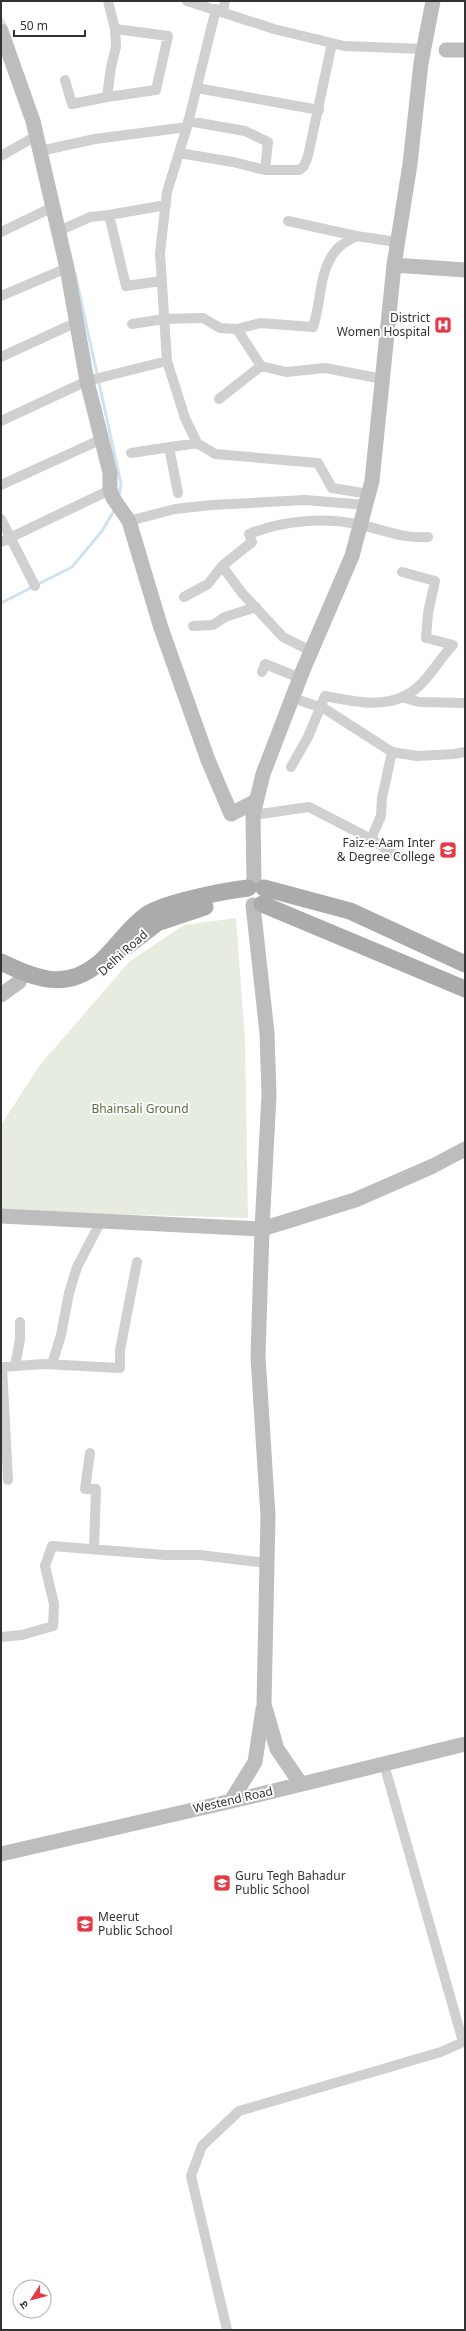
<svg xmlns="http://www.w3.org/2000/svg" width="466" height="2331" viewBox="0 0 466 2331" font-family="'Noto Sans','Noto Sans Devanagari',sans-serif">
<rect width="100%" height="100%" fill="#fff"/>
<path fill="#e6ecdf" d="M236 918 245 1040 248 1218 1 1211V1125L40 1065 130 961 184 925Z"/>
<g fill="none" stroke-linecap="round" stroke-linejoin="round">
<path stroke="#cfe2ee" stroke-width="3" d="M1 18 6 27
M75 273 121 484 119 496
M1 603 72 567 102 531 115 509"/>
<path stroke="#d0d0d0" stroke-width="10" d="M108 1 115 29 116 47 111 67 107 97 156 90 168 36 115 29
M187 1 274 29 344 46 424 49
M223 12 225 1
M65 80 72 104 107 97
M197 88 319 110
M188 121 245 131 268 142 265 170
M40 151 95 139 187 127
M179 153 233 162 265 170H299L304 166 308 156 332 43
M1 156 36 136
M288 221 356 236
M59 231 90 217 109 215
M1 232 53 207
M161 281 126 286 109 215 166 205
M1 296 67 268
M132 324 164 319 203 318 220 328 237 329 261 366 286 372 325 368 383 379
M237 329 260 323 313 327C322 301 318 269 338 248 343 243 350 240 356 236L397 242
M1 357 77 322
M167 361 160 253 167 192 187 127 216 9
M219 399 261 366
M1 421 87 381 167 361 185 418 197 443 215 454 318 463 332 488 369 494
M169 447 178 493
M131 453 197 443
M1 485 102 439
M1 519 35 586
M129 521 175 509 212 505 305 500 366 505
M1 542 110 490
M184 597 208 584 222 566
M193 626 213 625 225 617 256 607
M311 651 283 637 242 593 222 566 252 542 249 534C284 520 325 517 361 525 384 530 404 539 428 537
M262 672 265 664 300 678
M293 698 325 709 392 752 417 756 454 754 465 752
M405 698 419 702 465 703
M291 767 308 737 325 696C359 703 396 711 422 683 434 671 441 657 453 645L426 638 428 613 435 581 402 572
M253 815 309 807 371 839 381 816 382 798 392 752
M371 839 398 857
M52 1364 61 1335 69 1293 77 1267 101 1221
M15 1366 20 1339V1322
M1 1367 45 1364 120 1368V1350L137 1262
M2 1367 8 1480
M90 1453 85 1489H96L94 1548
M1 1637 22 1635 53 1626 54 1604 45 1566 52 1546 165 1555H200L267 1563
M384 1764 463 2042H465
M227 2330 191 2176 202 2146 239 2111 441 2052 463 2042"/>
<path stroke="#bdbdbd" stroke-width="15" d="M1 31 33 121 67 268 87 381 110 473V490L113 498 129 521 161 628 208 760 231 814 256 801
M446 50H465
M394 265 465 270
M254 885 253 815 263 774 303 670 352 556 372 481 394 265 410 164 421 63 433 1
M253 905 267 1033 269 1095 262 1229 258 1357 268 1516 264 1704 277 1749 301 1784
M1 995 19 982 24 972
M1 1216 262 1229 355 1200 433 1166 465 1149
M231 1801 255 1762 263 1709
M1 1854 245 1798 465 1744"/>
<path stroke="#ababab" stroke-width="17" d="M264 888 350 911 465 964
M262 904 465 989
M126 947 157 923 205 907
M1 962C36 979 66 991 99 963 116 948 127 929 146 915 165 902 224 891 248 888"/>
</g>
<defs>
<g id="hospital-square" transform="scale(0.9)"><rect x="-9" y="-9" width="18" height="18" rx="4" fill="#e63946" stroke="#fff"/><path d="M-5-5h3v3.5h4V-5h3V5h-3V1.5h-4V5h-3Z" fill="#fff"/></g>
<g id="university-square" transform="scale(0.9)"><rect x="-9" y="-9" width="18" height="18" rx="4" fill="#e63946" stroke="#fff"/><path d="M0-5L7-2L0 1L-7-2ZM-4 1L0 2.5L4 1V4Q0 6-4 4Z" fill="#fff"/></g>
<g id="school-square" transform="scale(0.9)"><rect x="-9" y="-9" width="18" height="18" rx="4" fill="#e63946" stroke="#fff"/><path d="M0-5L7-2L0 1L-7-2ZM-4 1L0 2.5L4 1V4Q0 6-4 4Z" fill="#fff"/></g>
</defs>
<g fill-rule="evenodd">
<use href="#hospital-square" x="443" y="325"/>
<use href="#university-square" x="448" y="850"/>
<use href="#school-square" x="222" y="1883"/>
<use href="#school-square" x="85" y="1924"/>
</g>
<g text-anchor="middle" stroke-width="4" stroke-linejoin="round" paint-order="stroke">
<g font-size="12" fill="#333" stroke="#fff" text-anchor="end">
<text x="430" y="322">District<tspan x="430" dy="14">Women Hospital</tspan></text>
<text x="435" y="847">Faiz-e-Aam Inter<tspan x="435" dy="14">&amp; Degree College</tspan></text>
<text x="235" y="1880" text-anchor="start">Guru Tegh Bahadur<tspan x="235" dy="14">Public School</tspan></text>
<text x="98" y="1921" text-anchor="start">Meerut<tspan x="98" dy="14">Public School</tspan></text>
</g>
<g font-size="12" fill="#333" stroke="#fff">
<text transform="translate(123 953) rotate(-42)" y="4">Delhi Road</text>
<text transform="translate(233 1800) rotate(-13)" y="4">Westend Road</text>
</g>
<g font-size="12" fill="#56703f" stroke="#fff">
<text x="140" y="1113">Bhainsali Ground</text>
</g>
</g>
<rect width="466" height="2331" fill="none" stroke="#333333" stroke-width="4"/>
<g transform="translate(32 2299) rotate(234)"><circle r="19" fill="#ffffff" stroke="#adadad"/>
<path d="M0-3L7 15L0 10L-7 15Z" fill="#e63946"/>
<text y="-6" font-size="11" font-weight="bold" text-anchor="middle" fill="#333333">उ</text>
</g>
<path d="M14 30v6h71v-6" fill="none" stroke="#333333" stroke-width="2"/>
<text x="20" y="30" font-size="12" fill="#333333" stroke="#ffffff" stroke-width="3" paint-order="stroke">50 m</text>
</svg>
